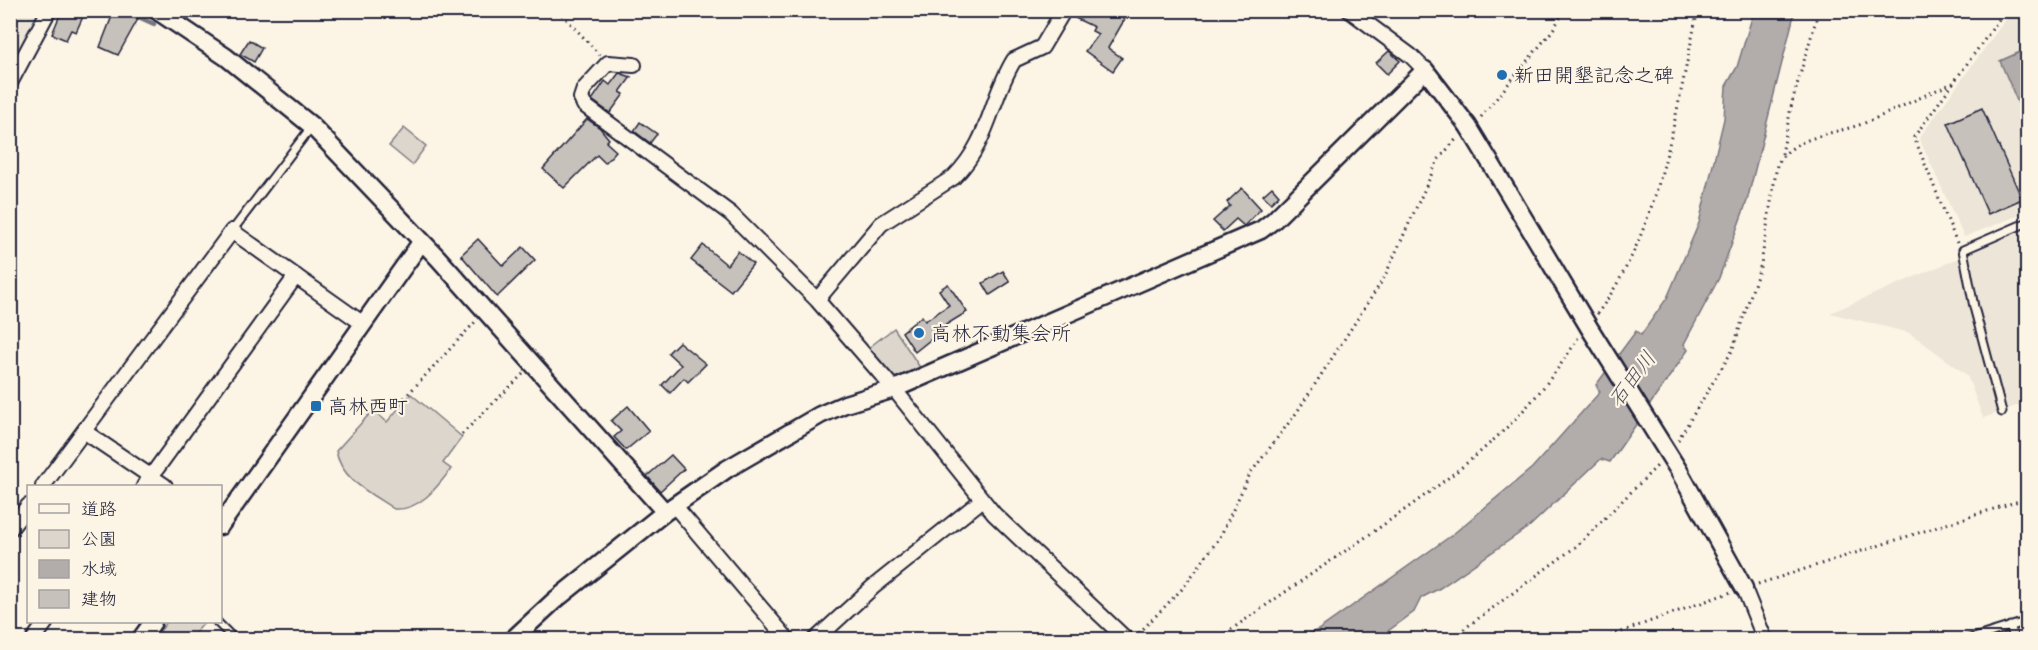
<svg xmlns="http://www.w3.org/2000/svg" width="2038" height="650" viewBox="0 0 2038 650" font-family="Kalam,'Klee One',sans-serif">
<rect width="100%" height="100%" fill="#fcf5e5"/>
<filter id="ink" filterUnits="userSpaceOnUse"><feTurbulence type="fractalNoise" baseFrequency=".0167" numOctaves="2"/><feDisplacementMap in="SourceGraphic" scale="12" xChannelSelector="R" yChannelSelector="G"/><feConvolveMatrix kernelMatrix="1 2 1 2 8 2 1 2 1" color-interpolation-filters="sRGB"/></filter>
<g filter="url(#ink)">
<path fill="#ece5d8" d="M11 11H42L11 69Z
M2012 11H2027V212L1964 237 1919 138Z
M2027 229V402L1983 418 1967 375 1910 333 1830 313Z"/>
<path fill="#dcd6cc" stroke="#7f7c84" stroke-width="1.5" d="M404 128 426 146 412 165 389 146Z
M894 328 921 369 893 380 867 349Z
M411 394 462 437 443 463 451 469C437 487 420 511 394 509 372 494 341 480 336 451L373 410 387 422Z
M167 622H205L190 639H154Z"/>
<path fill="#b2adab" stroke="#78757e" stroke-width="1.5" d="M1754 11H1795L1747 201 1719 278 1684 344 1688 350 1610 462 1601 459 1530 526 1440 588 1421 598 1414 612 1377 639 1293 640 1318 630 1452 535 1532 468 1600 392 1596 385 1636 331 1641 335 1667 298 1699 223 1724 119 1726 86 1737 67Z
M2027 49V124L2000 61Z"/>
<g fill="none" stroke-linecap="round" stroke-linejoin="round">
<path stroke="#78757e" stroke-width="4.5" d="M123 10 154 24"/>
</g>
<path fill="#c6c1bb" stroke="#22223b" stroke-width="1.5" d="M62 10H86L76 32 71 30 66 40 52 34Z
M1073 10H1130L1108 48 1122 58 1113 71 1085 51 1098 34 1092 31 1094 27 1071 16Z
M114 11 138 19 118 55 100 47Z
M249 40 262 48 254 62 240 54Z
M1389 51 1400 61 1387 74 1376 63Z
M619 73 631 77 620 92 624 94 610 113 592 100 605 81 610 85Z
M1982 108 2022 199 1988 214 1948 123Z
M587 119 600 128 609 139 606 142 616 151 605 163 597 155 564 188 543 169Z
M640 122 657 134 650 143 634 131Z
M1272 187 1279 195 1271 203 1263 195Z
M1242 188 1261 209 1244 226 1236 219 1223 231 1213 221 1230 206 1227 202Z
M478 239 503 266 523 247 535 260 497 297 461 255Z
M703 245 727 265 738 251 753 264 731 291 691 260Z
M1003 271 1010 282 990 295 983 283Z
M948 284 967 312 934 332 936 335 915 352 902 332 922 316 925 321 949 305 939 290Z
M679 342 706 364 688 382 684 378 670 393 662 385 681 365 668 353Z
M628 406 649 431 626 450 614 437 621 431 611 421Z
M671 455 684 469 660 491 647 476Z"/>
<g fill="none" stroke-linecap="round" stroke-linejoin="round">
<g stroke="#22223b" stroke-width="11">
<path id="service" d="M232 231 312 126
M2002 412 1974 307 1963 250 2028 222
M217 622 235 640
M2010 626 2015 640
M1967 640 2028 621"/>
</g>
<g stroke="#22223b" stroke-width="18">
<path id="minor" d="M1349 10 1411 56 1425 70
M634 65 608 63 584 89 581 98 584 105 731 214 817 300 894 389 994 514 1127 640
M10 83 49 10
M817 300 881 224 954 177C990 141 990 99 1014 60L1042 47 1064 10
M85 432 165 486
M43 486 232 231 362 323
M144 486 296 276
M674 505 788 640
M10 529 28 506
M1744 588 1765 640
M33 640 46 622
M815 640 873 587 982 500"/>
</g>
<g stroke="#22223b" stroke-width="21">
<path id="tertiary" d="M156 10 226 57 312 126 438 258 665 512
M220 526 422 241
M140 640 153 622
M512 640 554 601 665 512 727 469 820 415 845 404 894 389 1261 230 1274 220 1425 70 1468 126 1493 167 1590 329 1679 471 1744 588"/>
</g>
<path stroke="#22223b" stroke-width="3" stroke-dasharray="1.5 4.5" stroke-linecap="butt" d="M558 10 600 55
M1481 117 1552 31 1565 10
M1782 154 1792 102 1819 10
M1957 243 1914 137 2006 10
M1597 314C1661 229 1675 113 1698 10
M396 407 476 321
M462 434 524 373
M1678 440 1732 351 1761 264 1777 165C1791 137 1833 134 1859 125 1891 113 1921 96 1953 83
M1758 584 2028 498
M1139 633 1183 588 1220 537 1250 474 1297 412 1384 278 1438 160 1458 137
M1216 640C1265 606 1314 572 1363 539 1449 479 1522 430 1578 338
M1449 640 1578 545 1659 464
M1599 640 1731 592"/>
<use href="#service" stroke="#fcf5e5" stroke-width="7"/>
<use href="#minor" stroke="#fcf5e5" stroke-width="14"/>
<use href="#tertiary" stroke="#fcf5e5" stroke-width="16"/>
</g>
</g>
<g fill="#1f6fb2" stroke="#fcf5e5" stroke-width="2">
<circle cx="1502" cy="75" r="6"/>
<circle cx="919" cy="333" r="6"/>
<rect x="310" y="400" width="12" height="12" rx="3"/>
</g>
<g text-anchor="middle" stroke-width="4.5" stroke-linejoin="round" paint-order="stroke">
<g font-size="20" fill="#22223b" stroke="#fcf5e5" text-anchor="start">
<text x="1514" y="82">新田開墾記念之碑</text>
<text x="931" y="340">高林不動集会所</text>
<text x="328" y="413">高林西町</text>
</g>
<g font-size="21" font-style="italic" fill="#545362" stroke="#fcf5e5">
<text transform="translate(1632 379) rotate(-53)" y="7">石田川</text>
</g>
</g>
<rect width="2038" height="650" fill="none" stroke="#fcf5e5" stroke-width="36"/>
<rect x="18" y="18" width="2002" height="614" fill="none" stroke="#22223b" stroke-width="2" filter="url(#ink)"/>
<rect x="27" y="485" width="195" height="138" fill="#fcf5e5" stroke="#a5a1a1" stroke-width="1.5"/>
<rect x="39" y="504" width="30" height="9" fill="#fcf5e5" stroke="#a5a1a1" stroke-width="1.5"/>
<text x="81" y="515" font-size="18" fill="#22223b">道路</text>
<rect x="39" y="530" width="30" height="18" fill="#dcd6cc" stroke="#a5a1a1" stroke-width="1.5"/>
<text x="81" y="545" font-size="18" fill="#22223b">公園</text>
<rect x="39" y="560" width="30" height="18" fill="#b2adab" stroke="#a5a1a1" stroke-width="1.5"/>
<text x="81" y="575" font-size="18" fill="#22223b">水域</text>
<rect x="39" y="590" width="30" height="18" fill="#c6c1bb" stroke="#a5a1a1" stroke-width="1.5"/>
<text x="81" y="605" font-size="18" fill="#22223b">建物</text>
</svg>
